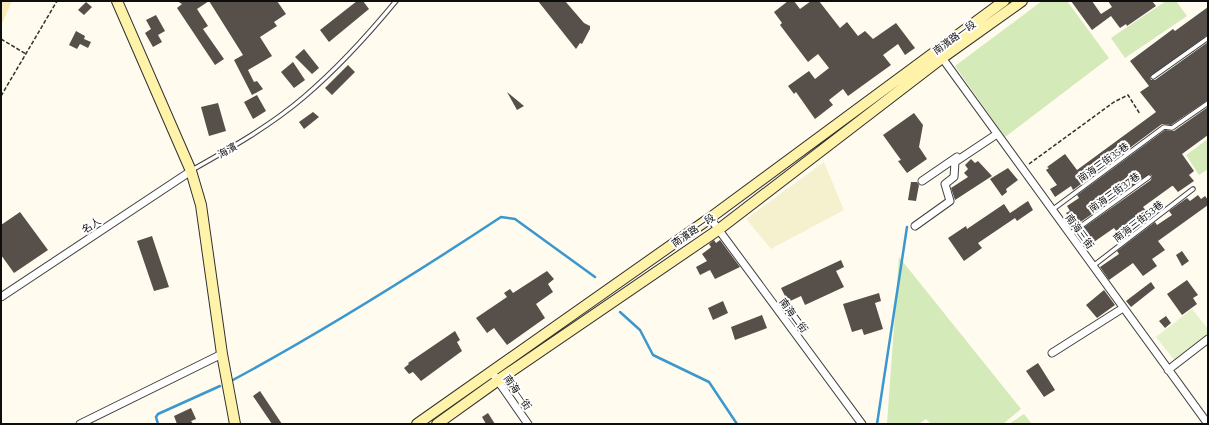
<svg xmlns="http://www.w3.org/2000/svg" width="1209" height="425" viewBox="0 0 1209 425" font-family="'Times New Roman','Noto Sans TC',serif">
<rect width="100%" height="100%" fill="#fffbef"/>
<path fill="#f5f1cf" d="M824 162 844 210 771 249 746 219Z"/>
<path fill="#d4eab9" d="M1042 1H1067L1109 58 1005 137 955 66Z
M1166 1H1176L1187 16 1125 58 1111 38Z
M1208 139V169L1199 175 1186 155Z
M899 257 1021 409 1003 424H931L926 419 919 424H887Z
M1024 414 1032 424H1009Z"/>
<path fill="#fbebbc" d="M1 1H12L1 26Z"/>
<path fill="#e5f1cb" d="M1192 309 1208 329V336L1175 361 1156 337Z"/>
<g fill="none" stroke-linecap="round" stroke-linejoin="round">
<path stroke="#3a98ce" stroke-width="2.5" d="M620 312 640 330 653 355 709 382 737 424
M231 381C324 331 413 275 501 217L515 219 595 277
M158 424 156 417 158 414 220 386
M877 424 907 227"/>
</g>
<path fill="#574f4a" d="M177 1H209L197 9 208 26 203 29 224 59 215 65 177 8 182 4Z
M209 1H277L286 14 274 22 277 26 260 37 272 56 248 70 254 82 257 81 263 89 252 95 234 60 243 55Z
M357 1H363L369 9 329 42 320 30Z
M538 1H565L584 23 590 26V29L582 44 580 43 576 49Z
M788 1H794L800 9 811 1H819L840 28 847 22 858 36 865 31 873 39 896 23 915 48 905 55 898 44 883 55 891 65 848 96 843 89 829 100 833 105 815 119 796 92 794 94 788 86 809 71 815 79 829 68 818 54 808 62 780 25 782 23 774 12Z
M1071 1H1092L1101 14 1112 7 1108 1H1152L1156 6 1127 26 1126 24 1120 28 1111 16 1092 30Z
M86 2 92 7 84 15 78 10Z
M1208 7V35L1150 77 1151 80H1155L1208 42V100L1171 125 1162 124 1073 190 1071 186 1055 197 1050 189 1057 185 1046 170 1049 168 1047 167 1065 154 1077 170 1156 112 1140 92 1149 86 1130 61 1173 29 1175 31Z
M156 15 165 31 158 35 162 42 153 47 145 33 151 29 146 20Z
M76 31 85 36 84 39 91 42 88 48 80 44 77 49 69 45Z
M304 49 319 68 312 74 295 57Z
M293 62 305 80 294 88 281 72Z
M348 65 355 72 332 95 325 88Z
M507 92 524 106 517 110Z
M257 95 266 111 253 119 244 102Z
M218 103 226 131 209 136 201 107Z
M1208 107V135L1182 154 1194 171 1189 175 1194 181 1178 192 1173 186H1172L1143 207 1151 217 1122 239 1114 228 1091 244 1086 237 1088 235 1083 228 1151 180 1152 176 1150 174 1079 223 1077 220 1070 225 1066 219 1069 217 1066 213 1070 211 1067 206 1079 198 1077 195 1165 130 1174 131Z
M313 112 319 117 304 129 299 122Z
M914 113 923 125 919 147 927 159 907 173 898 161 901 160 883 135Z
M971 159 975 163 978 161 992 176 955 200 951 188 968 177 964 173 968 169 965 165Z
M1008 168 1018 180 1006 189 1007 192 1002 196 990 179Z
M911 182H917L919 185 916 201 908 200Z
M1198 195 1201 199 1205 196 1208 200V205L1158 241 1165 250 1152 259 1157 266 1143 276 1133 263 1109 280 1100 267 1119 254 1117 251 1155 222 1157 225 1172 215 1169 211 1187 198 1190 201Z
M1028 201 1033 210 1017 221 1015 218 978 243 982 248 964 261 948 238 966 226 967 229 1004 204 1010 213Z
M20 212 48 250 14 273 1 255V225Z
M152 236 169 287 154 291 137 241Z
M714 240 716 243 720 240 740 267 715 279 710 270 700 275 696 267 707 261 702 254 710 248 711 247 709 244Z
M1182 251 1189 261 1182 266 1176 255Z
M841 260 844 267 836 271 844 287 805 305 801 296 788 302 781 288Z
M547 271 554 279 548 284 553 292 536 304 545 318 507 345 494 328 487 333 476 318 507 297 504 293 510 289 513 293Z
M1187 280 1198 295 1193 298 1197 304 1182 315 1167 294Z
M1151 282 1155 288 1131 307 1126 301Z
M1104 290 1115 305 1097 318 1086 305Z
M879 293 881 301 875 303 883 329 864 335 862 329 852 332 843 304Z
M723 301 728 313 713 320 708 308Z
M762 315 767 328 735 340 731 327Z
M1166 316 1171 323 1165 328 1159 321Z
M455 331 460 340 457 342 462 351 421 381 413 372 409 374 404 368 409 364 408 363Z
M1038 363 1055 390 1044 397 1026 371Z
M260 391 282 424H272L253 396Z
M191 408 196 419 191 421 193 424H177L174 416Z
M488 413 495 424H486L482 417Z"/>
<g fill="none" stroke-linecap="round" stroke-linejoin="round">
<g stroke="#414141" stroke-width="5.5">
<path id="lane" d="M1153 77 1208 38
M192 170C231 148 270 126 304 97 338 68 368 35 396 1
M1052 210 1164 127 1172 128 1208 103
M1070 234 1149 177
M1093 266 1193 189"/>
</g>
<g stroke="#414141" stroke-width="9">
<path id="street" d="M940 55 1208 424
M922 181 957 157
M710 218 862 424
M915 226 950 201 945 184 954 177 955 162 997 134
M1 297 191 171
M1052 353 1123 308
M1168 370 1208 339
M491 371 528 424
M80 424 222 354"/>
</g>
<g stroke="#303030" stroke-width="12">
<path id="secondary" d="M117 1 191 171 201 205 222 354 235 424
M417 424 710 218 1004 1
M437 424 497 381 718 230 942 58 1022 1"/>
</g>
<path stroke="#303030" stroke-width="1.5" stroke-dasharray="4 2" stroke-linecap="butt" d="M1 39 26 54
M1 96 57 1
M1029 164 1114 102 1128 95 1140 114"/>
<use href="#lane" stroke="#fff" stroke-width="3.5"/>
<use href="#street" stroke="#fff" stroke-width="7"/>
<use href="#secondary" stroke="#fff3aa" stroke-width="10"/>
</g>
<g text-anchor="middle" stroke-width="4" stroke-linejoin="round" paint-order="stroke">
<g font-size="10" fill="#0e0e0e" stroke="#fff">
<text transform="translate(954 37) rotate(-36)" y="4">南濱路一段</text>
<text transform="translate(227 150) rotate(-30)" y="4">海濱</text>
<text transform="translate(1103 162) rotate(-36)" y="4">南海三街35巷</text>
<text transform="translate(1114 192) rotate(-36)" y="4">南海三街37巷</text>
<text transform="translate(1138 221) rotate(-38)" y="4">南海三街53巷</text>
<text transform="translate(91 225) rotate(-33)" y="4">名人</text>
<text transform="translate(693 230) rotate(-35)" y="4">南濱路一段</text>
<text transform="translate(1080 231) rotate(54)" y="4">南海三街</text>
<text transform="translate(794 315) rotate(53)" y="4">南海二街</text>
<text transform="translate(518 392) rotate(55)" y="4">南海一街</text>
</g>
</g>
<rect width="1209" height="425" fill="none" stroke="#0e0e0e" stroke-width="4"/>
</svg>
